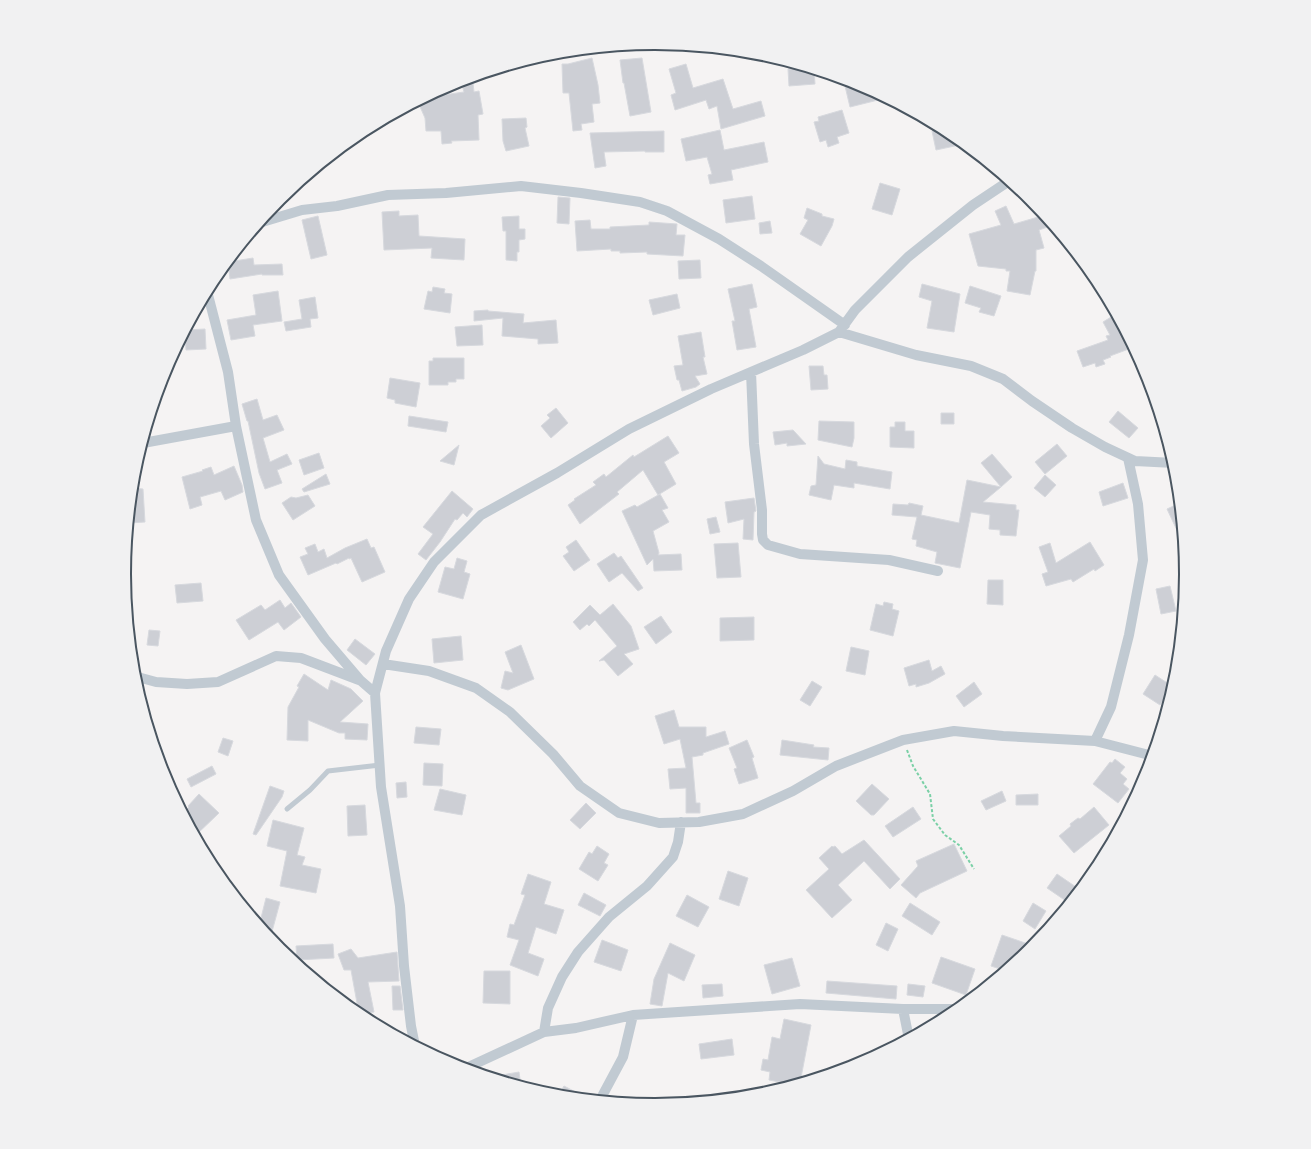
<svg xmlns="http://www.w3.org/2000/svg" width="1311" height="1149" viewBox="0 0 1311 1149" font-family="'DejaVu Sans',sans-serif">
<rect width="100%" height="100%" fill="#f5f3f3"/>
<path fill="#cdcfd5" stroke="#d7d9de" d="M592 58 598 85 600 103 592 104 594 122 581 124 582 130 573 131 569 93H563L562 64H568Z
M642 58 651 112 630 116 624 83H623L620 60Z
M686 64 693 88 723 79 733 109 761 101 765 116 721 129 717 106 709 109 706 100 675 110 671 95 676 93 669 69Z
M807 68 814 70 815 84 789 86 788 69Z
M473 83 474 92 479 91 483 114 478 115 479 140 451 141 452 143 442 144 441 131H426L425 118 418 102 441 90 443 95 464 92 462 85Z
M857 83 859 84 886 98 850 107 845 86Z
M842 110 849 133 837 137 839 143 828 147 826 140 820 142 814 122 819 121 818 117Z
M526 118 527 127 525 128 529 146 506 151 503 141 502 119Z
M943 129 951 133 964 144 936 150 932 131Z
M720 130 724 150 764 142 768 162 731 170 733 180 710 184 708 175 712 174 707 157 686 161 681 139Z
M664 131V152H645V151L604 152 606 166 595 168 590 133Z
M880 183 900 189 892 215 872 209Z
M752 196 755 219 726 223 723 200Z
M558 197 570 198 569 224 557 223Z
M1006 206 1014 224 1045 215 1053 225 1039 230 1044 248 1036 250V271H1035L1030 295 1007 291 1010 271H1006V269L978 266 969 234 1001 225 995 211Z
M807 208 822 214V216L834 219 832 226 821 246 800 234 808 220 804 218Z
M399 211V216L418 215 419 236 465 239 464 260 431 258 432 248 384 250 382 212Z
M318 216 327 255 311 259 302 220Z
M519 216V229H525V239L519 240V252H517V261L506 260V231H503L502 217Z
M590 220 591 229H610V227L649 225V222L677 224 676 235H685L683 256 647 254V252L620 253V251H611V249L577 251 575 221Z
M770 221 772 233 760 234 759 223Z
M253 258 254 265 282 264 283 275H262V274L230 279 228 262Z
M700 260 701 278 679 279 678 261Z
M752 284 757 307 749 309 756 347 737 350 732 321H735L728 289Z
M922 284 960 294 954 332 927 328 932 301 919 297Z
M970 286 1001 296 994 316 979 312 981 308 965 303Z
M433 287 445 289 444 293 452 294 450 313 424 309 428 291 432 292Z
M278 291 282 321 253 325 255 336 231 340 227 320 256 315 253 295Z
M677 294 680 308 653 315 649 300Z
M315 297 318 318 310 319 311 327 286 331 284 322 302 319 299 300Z
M488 310V311L524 314 523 323 556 320 558 343 538 344V339L502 336 503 318 474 321V311Z
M1116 314 1134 347 1110 356 1111 357 1103 360 1105 364 1096 367 1095 363 1083 367 1077 351 1108 340 1106 336 1110 335 1103 322Z
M482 325 483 345 457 346 455 327Z
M205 329 206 349 186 350 185 333 187 330Z
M701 332 705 357H703L707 374 695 376 700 384 696 387 682 391 679 380H677L674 366 683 365 678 336Z
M433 358H464V379H456V382H448V385H429V361H433Z
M809 366H823L824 375H827L828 389 811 390Z
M390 378 420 383 416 407 395 403V400L387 398Z
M257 399 263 420 277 415 284 430 263 438 270 462 287 454 292 464 277 470 282 483 265 489 259 473 248 421H247L242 404Z
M556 408 568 423 551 438 541 426 550 418 547 415Z
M1118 411 1138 428 1129 438 1109 422Z
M941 413H954V424H941Z
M409 416 448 422 446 432 408 426Z
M819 421 854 422V438L852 447 818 440Z
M895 422H905V431H914V448L890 447V427H895Z
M793 430 806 444 787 446V443L775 445 773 432Z
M668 436 679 453 664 462 676 484 658 495 643 470 617 492 619 494 580 524 568 505 575 500 574 499 596 485 593 482 604 474 606 477 633 455 634 457Z
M1057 444 1067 456 1045 474 1035 462Z
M459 445 454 465 440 461Z
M319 453 324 468 304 475 299 460Z
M992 454 1012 477 1001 487 981 463Z
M818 456 824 464 845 469 846 460 857 462V466L892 472 890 489 854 483V488L834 485 831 500 809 495 811 486 816 485Z
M234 466 242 485 243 492 225 500 221 491 200 497 202 505 190 509 182 477 203 471 202 470 211 467 214 475Z
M326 474 330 484 304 492 302 489Z
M1045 475 1056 485 1045 497 1034 488Z
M967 480 1001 487 983 502 1016 505V510H1019L1016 536 1000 535V530L989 529 990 515 971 512 960 568 935 563 937 552 916 546 917 540 912 539 917 517 892 515 893 504 908 505 909 503 923 506 921 515 959 523Z
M1123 483 1128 498 1103 506 1099 492Z
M133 488 143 489 145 522 129 523Z
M452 491 473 509 467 517 463 513 457 520 455 519 440 542 426 560 418 554 433 534 423 527Z
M660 494 668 508 662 510 669 522 653 531 659 553 658 555 681 554 682 570 654 571 653 559 647 565 622 511 635 505 637 507Z
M308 495 315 506 293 520 282 503 291 497 296 498Z
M754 498 756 511 754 512 753 540 743 539 744 519 728 523 725 502Z
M1180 503 1184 540 1182 541 1167 509Z
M716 517 720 532 710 534 707 519Z
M367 539 371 548 374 547 385 572 362 582 351 558 349 559V558L337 564 336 563 308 575 300 557 308 554 305 548 315 544 318 552 324 549 327 558 345 548Z
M576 540 590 560 574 571 563 556 569 552 566 547Z
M1090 542 1104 565 1095 571 1094 569 1073 582 1071 579 1046 586 1042 574 1048 572 1039 547 1050 543 1056 563Z
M738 543 741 577 717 578 714 544Z
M614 553 618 558 621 556 643 588 638 591 622 573 609 582 597 564Z
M457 558 467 561 464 572 470 574 463 599 438 592 445 567 454 569Z
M988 580H1003V605L987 604Z
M201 583 203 601 177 603 175 585Z
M1170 586 1176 611 1161 614 1156 589Z
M280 600 285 608 291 603 301 617 284 630 278 622 249 640 236 620 261 605 265 610Z
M884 602 893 604 892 609 899 611 893 636 870 630 876 604 883 606Z
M613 604 631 626 639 649 624 654 633 664 618 676 604 660 599 661 617 646 595 620 589 626 587 624 580 630 573 622 590 605 600 615Z
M661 616 672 632 656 644 644 627Z
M754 617V640L720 641V618Z
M149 630 160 631 158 646 147 645Z
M461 636 463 660 434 663 432 639Z
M355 639 375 654 366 665 347 650Z
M521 645 534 679 508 690 501 688 505 671 513 673 505 652Z
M851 647 869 651 865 675 846 671Z
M929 660 932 671 941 666 945 674 929 683 916 687V684L909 686 904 668Z
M304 674 328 690 331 680 351 689 363 701 340 722 368 724 367 740 345 739V733H339L308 720V741L287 740 288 707 299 687 297 686Z
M1155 675 1172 686 1160 705 1143 694Z
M812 681 822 687 810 706 800 700Z
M974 682 982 694 964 707 956 696Z
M674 710 679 727H706V737L725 731 729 744 703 753V755L692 757 696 803H700V813H686V788L670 789 668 769 686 768 680 739 664 744 655 716Z
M416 727 441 729 439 745 414 743Z
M223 738 233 741 228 756 218 752Z
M747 740 754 757 752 758 758 778 739 784 734 769 737 768 729 748Z
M782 740 814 745 813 747 829 748 828 760 780 755Z
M1115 759 1125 767 1120 773 1127 779 1123 784 1129 789 1118 803 1093 784 1110 762 1112 763Z
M424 763 443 764 442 786 423 785Z
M212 766 216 774 191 787 187 779Z
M406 782 407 797 397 798 396 783Z
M872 784 889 799 874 815H871L856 801Z
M270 786 284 791 282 797 256 835 253 834Z
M440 789 466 795 462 815 434 810Z
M1002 791 1006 801 986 810 981 801Z
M199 794 219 813 195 836 183 813 189 807 188 806Z
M1038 794V805H1016V795Z
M586 803 596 813 580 829 570 820Z
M365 805 367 835 348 836 347 806Z
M913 807 921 819 893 837 885 826Z
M1094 807 1109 825 1074 853 1059 836 1071 826 1070 824 1078 818 1080 819Z
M273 820 304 828 297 855 305 857 302 865 321 869 316 893 280 886 287 851 267 846Z
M864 840 900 879 890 889 864 861 838 885 852 900 832 918 806 890 829 869 819 858 832 846 833 847 835 846 842 854Z
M954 844 967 871 920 893 916 898 901 885 918 866 916 861Z
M597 846 609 854 604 863 608 865 598 881 579 869 589 852 592 854Z
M728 871 748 878 739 906 719 899Z
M528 874 551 882 544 904 564 910 556 934 536 927 528 953 544 959 538 976 510 965 519 940 507 937 510 924 514 925 525 895 521 894Z
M1057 874 1076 887 1066 901 1047 888Z
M584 893 606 905 600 916 578 905Z
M687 895 709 907 698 927 676 916Z
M266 898 280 902 270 939 259 926Z
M910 903 940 922 932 935 902 916Z
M1033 903 1046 911 1035 929 1023 921Z
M886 923 898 929 888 951 876 945Z
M1002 935 1034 946 1006 971 991 966Z
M602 940 628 950 621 971 594 962Z
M670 943 695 955 684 981 668 973 662 1006 650 1004 654 979Z
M333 944 334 958 297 960 296 946Z
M351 949 358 958 397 952 399 981 368 982 374 1012 359 1014 351 970H344L338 954Z
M941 957 975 969 966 995 932 983Z
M792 958 800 986 772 994 764 965Z
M484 971H510V1004L483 1003Z
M827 981 897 986 896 999 826 993Z
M722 984 723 996 703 998 702 985Z
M908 984 925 986 923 997 907 995Z
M392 986H400L403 1010H393Z
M784 1019 811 1025 800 1083 795 1085 769 1080 770 1072 761 1070 763 1059 768 1060 772 1037 780 1039Z
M732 1039 734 1055 701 1059 699 1044Z
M519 1072 521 1086 490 1077Z
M564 1086 589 1099 558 1096Z"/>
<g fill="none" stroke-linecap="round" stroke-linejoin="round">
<path stroke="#7ad0a6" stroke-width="2" stroke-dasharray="3 2" stroke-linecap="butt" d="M907 750 913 766 930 794 933 819 945 835 959 845 974 869"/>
<path stroke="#c1cad2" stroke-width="5" d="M287 809 310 790 328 771 380 765"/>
<path stroke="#c1cad2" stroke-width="10" d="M259 223 302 210 337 206 388 195 446 193 521 186 581 193 640 202 667 211 719 239 761 266 845 325
M207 291 228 372 236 426 256 520 279 575 325 639 360 680 375 693
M839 332 916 355 971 366 1003 379 1032 401 1072 428 1105 447 1135 461 1174 463
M751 372 754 444 762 510V534L763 540 768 545 800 554 889 560 938 571
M143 443 236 426
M383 664 429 671 476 688 510 712 553 754 580 786 619 813 659 823 699 822 743 814 793 791 836 766 903 740 954 731 1003 736 1095 741 1153 756
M134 676 156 682 187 684 218 682 276 656 301 658 359 680
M1095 741 1111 707 1129 635 1143 560 1138 504 1128 458
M903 1009 909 1039
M544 1032 548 1008 562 977 578 952 609 917 647 886 673 857 678 842 681 822
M415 1046 411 1026 404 966 400 906 381 787 375 693 386 651 409 599 434 562 481 515 557 473 629 429 711 389 803 350 839 332 855 310 908 257 973 205 1009 181
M464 1069 544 1032 576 1028 633 1015 800 1004 903 1009H960
M600 1100 623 1057 633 1015"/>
</g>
<path d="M0 0H1311V1149H0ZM131 574a524 524 0 1 1 1048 0a524 524 0 1 1-1048 0Z" fill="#f1f1f2" fill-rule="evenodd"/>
<path fill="none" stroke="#4a5661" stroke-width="2" d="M131 574a524 524 0 1 1 1048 0a524 524 0 1 1-1048 0Z"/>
</svg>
